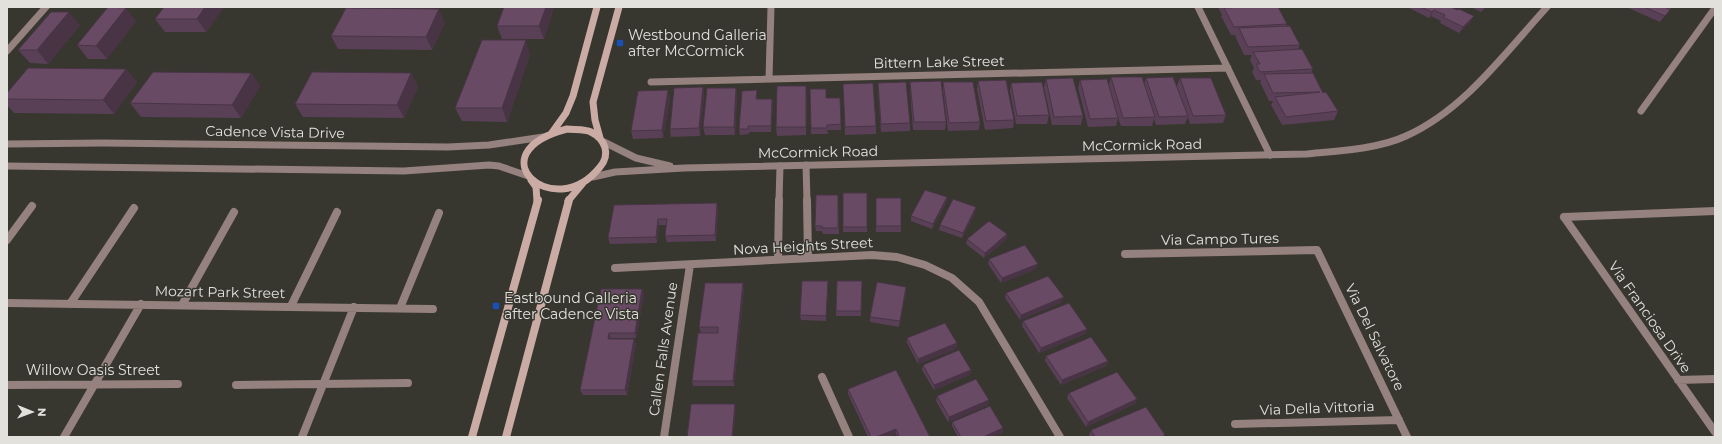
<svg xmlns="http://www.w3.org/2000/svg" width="1722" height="444" viewBox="0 0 1722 444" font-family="Montserrat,sans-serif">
<rect width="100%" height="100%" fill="#37362f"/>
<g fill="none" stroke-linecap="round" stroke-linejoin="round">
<path stroke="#95817d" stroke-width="7" d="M1198 7 1270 155
M7 51 46 7
M769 79 771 7
M651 82 1228 68
M1641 111 1715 8
M806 165 807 201
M779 201 780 166"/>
<path stroke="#95817d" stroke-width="8" d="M807 200 808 257
M1564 217 1715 432
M1564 217 1715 211
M7 240 32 206
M1125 254 1317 250 1407 437
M778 259 779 200
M615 268 872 255 897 257 925 265 952 278 979 302 1060 437
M7 303 433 309
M70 304 134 208
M182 305 234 212
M291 306 337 212
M400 308 439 213
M822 377 849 437
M1678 380 1715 379
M7 385 178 384
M236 385 408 383
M1235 424 1399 420
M64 437 141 304
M302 437 354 307
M664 437 690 265"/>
<path stroke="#95817d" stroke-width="7" d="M604 142 636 158 670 166
M7 144 103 143 448 147 489 145 543 137
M7 166 404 171 489 165 499 166 528 176
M593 177 615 172 684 168 1307 154C1338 151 1378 149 1406 136 1464 110 1505 53 1547 7"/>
<path stroke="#cbaca5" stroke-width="7" d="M567 129C574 130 585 129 591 132 605 139 611 154 600 167 554 225 474 153 567 129Z
M551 134 566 113 573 96 597 7
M600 138 595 120 593 102 619 7
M531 180 536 187 537 201
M568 201 583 183"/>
<path stroke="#cbaca5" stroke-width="8" d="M472 437 538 200
M506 437 569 200"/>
</g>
<path fill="#594056" d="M78 7H96V8H78Z
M224 7 206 32H165L155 19Z
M504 7H554L544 39H502L497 26Z
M1218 7H1278L1287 24 1286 26 1300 45 1298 49 1313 69 1311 73 1323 93 1338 111 1334 120 1282 125 1271 105 1273 101H1269L1260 82 1261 80H1256L1252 72 1254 68 1250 60 1252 55H1244L1235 36 1236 35H1231L1221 16 1222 15Z
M1410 7H1451L1471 22 1459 33 1440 23 1441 21 1431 16 1429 18 1409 8Z
M1471 7H1486L1481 12Z
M1626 7H1672L1660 22Z
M136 21 107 59H88L77 45Z
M445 23 432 50 338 49 331 36Z
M80 25 48 64 30 63 18 50Z
M530 54 507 122 462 121 455 108Z
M126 69 137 82 114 114 14 113 7 105V93Z
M251 73 260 86 241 118 141 117 130 103Z
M411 73 418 87 404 118 303 117 295 104Z
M1111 77 1144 84 1146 78 1177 86 1180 78 1226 115 1223 123 1190 124 1188 117 1185 124 1156 125 1154 119 1152 126H1121L1118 118 1116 126 1088 127 1078 88 1080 80 1109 85Z
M1046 79 1083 116 1081 125H1052L1044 87Z
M978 81 1014 120 1013 128 985 130 977 89Z
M910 82 946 122 945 130H913L910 90Z
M943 82 980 122 979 130 948 131 943 90Z
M878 83 910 123V131L881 132 878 91Z
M1011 83 1049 115 1047 124H1016L1010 91Z
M843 84 876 126V134L845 135Z
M703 87 704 95 700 136 671 137 670 129Z
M736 88 737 96 735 135H705L703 127Z
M757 90V99H772L773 105 771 132H749V134L740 135 739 129Z
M807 94 806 135 777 136 776 127Z
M826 98H840L841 130H827L828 134H811V128Z
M670 99 663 138 633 139 631 131Z
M843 193H867V232H843Z
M838 195 839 234H823L822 231H816L815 226Z
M947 197 946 203 932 229 911 221V216Z
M876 198 901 226V232H876Z
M614 205 718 208 716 241 667 242 665 236 667 225H659L657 243 610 244 608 238Z
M975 213 962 238 939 230 940 225Z
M1007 234 1006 240 984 258 966 244 967 239Z
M989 259 1036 269 1001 283 988 264Z
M862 281 861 316H836V311Z
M828 287 826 321 801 320 800 315Z
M744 288 734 386H693L692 381 718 333H701L699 327Z
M601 289H642L644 294 636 338H611V339H634L636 344 627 395H583L580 390Z
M906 292 899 327 870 322V317Z
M1006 293 1062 302 1020 320 1005 298Z
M1023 321 1087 329 1085 334 1039 353 1022 326Z
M907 338 957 343 956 349 918 364 907 343Z
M1046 356 1108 361 1106 366 1061 385 1045 361Z
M923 365 971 370 970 375 934 390 922 370Z
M848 389 930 437 897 436 896 434 888 437H868L848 394Z
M1069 393 1137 399 1135 404 1086 427 1067 398Z
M937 396 989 400 988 405 948 422 936 401Z
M952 422 1003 428 1002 433 992 437H958L952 426Z
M1091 430 1164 437H1090L1089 435Z"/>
<path fill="#493446" d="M205 7H224L206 32 197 19Z
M546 7H554L544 39 539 26Z
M126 8 136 21 107 59 96 46Z
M439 9 445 23 432 50 426 37Z
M1434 10 1431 16 1429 18 1432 12Z
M69 12 80 25 48 64 37 50Z
M1474 16 1471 22 1459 33 1463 27Z
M526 40 530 54 507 122 502 108Z
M126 69 137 82 114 114 103 100Z
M251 73 260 86 241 118 232 105Z
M411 73 418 87 404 118 397 105Z
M806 86 807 94 806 135Z
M703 87 704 95 700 136 699 128Z
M736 88 737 96 735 135 734 127Z
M668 90 670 99 663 138 662 130Z
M772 99 773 105 771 132V126Z
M947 197 946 203 932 229 933 224Z
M717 203 718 208 716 241 715 235Z
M976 207 975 213 962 238 963 233Z
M658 219 659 225 657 243 656 237Z
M1007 234 1006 240 984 258 985 253Z
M1038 264 1036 269 1001 283 1002 278Z
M828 281V287L826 321V316Z
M743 283 744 288 734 386 733 381Z
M906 287V292L899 327 900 321Z
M642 289 644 294 636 338 635 333Z
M1064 297 1062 302 1020 320 1021 315Z
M1087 329 1085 334 1039 353 1041 348Z
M609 333 611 338 610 344 608 339Z
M634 339 636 344 627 395 625 390Z
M957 343 956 349 918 364V359Z
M1108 361 1106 366 1061 385 1062 380Z
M971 370 970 375 934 390V385Z
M1137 399 1135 404 1086 427 1088 422Z
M989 400 988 405 948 422 949 417Z
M735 404 736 409 733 437H732Z
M1003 428 1002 433 992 437H983Z
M896 429V434L888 437H876Z"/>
<path fill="#684a64" stroke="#493446" d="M108 7 126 8 96 46 77 45Z
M164 7H205L197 19H155Z
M504 7H546L539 26H497Z
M1249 7H1278L1287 24 1234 27 1224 8Z
M1421 7H1451L1457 10 1459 9 1474 16 1463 27 1443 17 1445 15 1434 10 1432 12Z
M1644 7H1665L1670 10 1665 16Z
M346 8 439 9 426 37 331 36Z
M51 12H69L37 50H18Z
M1290 26 1300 45 1248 47 1239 28Z
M482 40H526L502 108H455Z
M1302 49 1313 69 1260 72 1256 64H1260L1253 52Z
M28 68 126 69 103 100 7 99V93Z
M153 72 251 73 232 105 130 103Z
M312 72 411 73 397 105 295 104Z
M1313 73 1323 93 1326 92 1338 111 1286 117 1275 97 1320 92 1273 93 1264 74Z
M1111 77H1142L1155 117 1123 118Z
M1173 77 1188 116 1159 117 1146 78Z
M1073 78 1083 116 1054 117 1046 79Z
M1180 78H1211L1226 115 1193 116Z
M1107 79 1118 118 1090 119 1080 80Z
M1006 80 1014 120 986 121 978 81Z
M941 81 946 122H914L910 82Z
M906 82 910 123 881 124 878 83Z
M943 82H973L980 122 949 123Z
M1042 82 1049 115 1017 116 1011 83Z
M873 83 876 126 845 127 843 84Z
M777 86H806V127H776Z
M703 87 699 128 670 129 674 88Z
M707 88H736L734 127H703Z
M810 89H826V98H840L841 124 827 125V128H811Z
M668 90 662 130 631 131 638 91Z
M757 90 756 99H772L771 126H748V129H739L742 91Z
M925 190 947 197 933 224 911 216Z
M843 193H867V227H843Z
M816 195H838V228H822V226H815Z
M876 198H901V226H876Z
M953 199 976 207 963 233 940 225Z
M717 203 715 235 665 236 667 219H658L656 237 608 238 614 205Z
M989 221 1007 234 985 253 967 239Z
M1025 245 1038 264 1002 278 989 259Z
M1048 276 1064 297 1021 315 1006 293Z
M802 281H828L826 316 800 315Z
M837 281H862L861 311H836Z
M877 282 906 287 900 321 870 317Z
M705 283H743L733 381H692L698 333H718V327H699Z
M601 289H642L635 333H609L608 339H634L625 390H580Z
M1069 303 1087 329 1041 348 1023 321Z
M945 323 957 343 918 359 907 338Z
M1091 337 1108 361 1062 380 1046 356Z
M959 350 971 370 934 385 923 365Z
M896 370 930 437H894L899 435 896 429 876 437H871L848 389Z
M1117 372 1137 399 1088 422 1069 393Z
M976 379 989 400 949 417 937 396Z
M691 404H735L732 437H687Z
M990 406 1003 428 983 437H961L952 422Z
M1146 407 1165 435 1161 437H1095L1091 430Z"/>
<g fill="#1a4fb4" stroke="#37362f" stroke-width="1.5">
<rect x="616" y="39" width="8" height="8" rx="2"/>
<rect x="492" y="302" width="8" height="8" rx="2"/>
</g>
<g text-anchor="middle" stroke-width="3" stroke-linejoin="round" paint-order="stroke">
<g font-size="14" fill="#e2e1dc" stroke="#37362f" text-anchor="start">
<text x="628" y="40">Westbound Galleria<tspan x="628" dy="16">after McCormick</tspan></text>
<text x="504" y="303">Eastbound Galleria<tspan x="504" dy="16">after Cadence Vista</tspan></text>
</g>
<g font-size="14" fill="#e2e1dc" stroke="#37362f">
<text transform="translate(939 62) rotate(-1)" y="5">Bittern Lake Street</text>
<text transform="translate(275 132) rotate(1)" y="5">Cadence Vista Drive</text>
<text transform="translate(1142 145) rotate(-1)" y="5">McCormick Road</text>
<text transform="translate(818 152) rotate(-1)" y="5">McCormick Road</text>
<text transform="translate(1220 239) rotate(-1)" y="5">Via Campo Tures</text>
<text transform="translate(803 246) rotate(-3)" y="5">Nova Heights Street</text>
<text transform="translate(220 292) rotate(1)" y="5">Mozart Park Street</text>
<text transform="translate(1650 317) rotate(55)" y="5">Via Franciosa Drive</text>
<text transform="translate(1375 337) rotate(64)" y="5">Via Del Salvatore</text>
<text transform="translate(663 349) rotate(-82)" y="5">Callen Falls Avenue</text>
<text x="93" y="375">Willow Oasis Street</text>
<text transform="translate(1317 408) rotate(-2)" y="5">Via Della Vittoria</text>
</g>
</g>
<rect width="1722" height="444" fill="none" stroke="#e2e1dc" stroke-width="16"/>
<g transform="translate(32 412) rotate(91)" stroke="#37362f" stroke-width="3" paint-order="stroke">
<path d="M0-3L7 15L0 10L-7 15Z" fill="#e2e1dc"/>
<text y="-6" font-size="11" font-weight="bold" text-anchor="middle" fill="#e2e1dc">N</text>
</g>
</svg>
